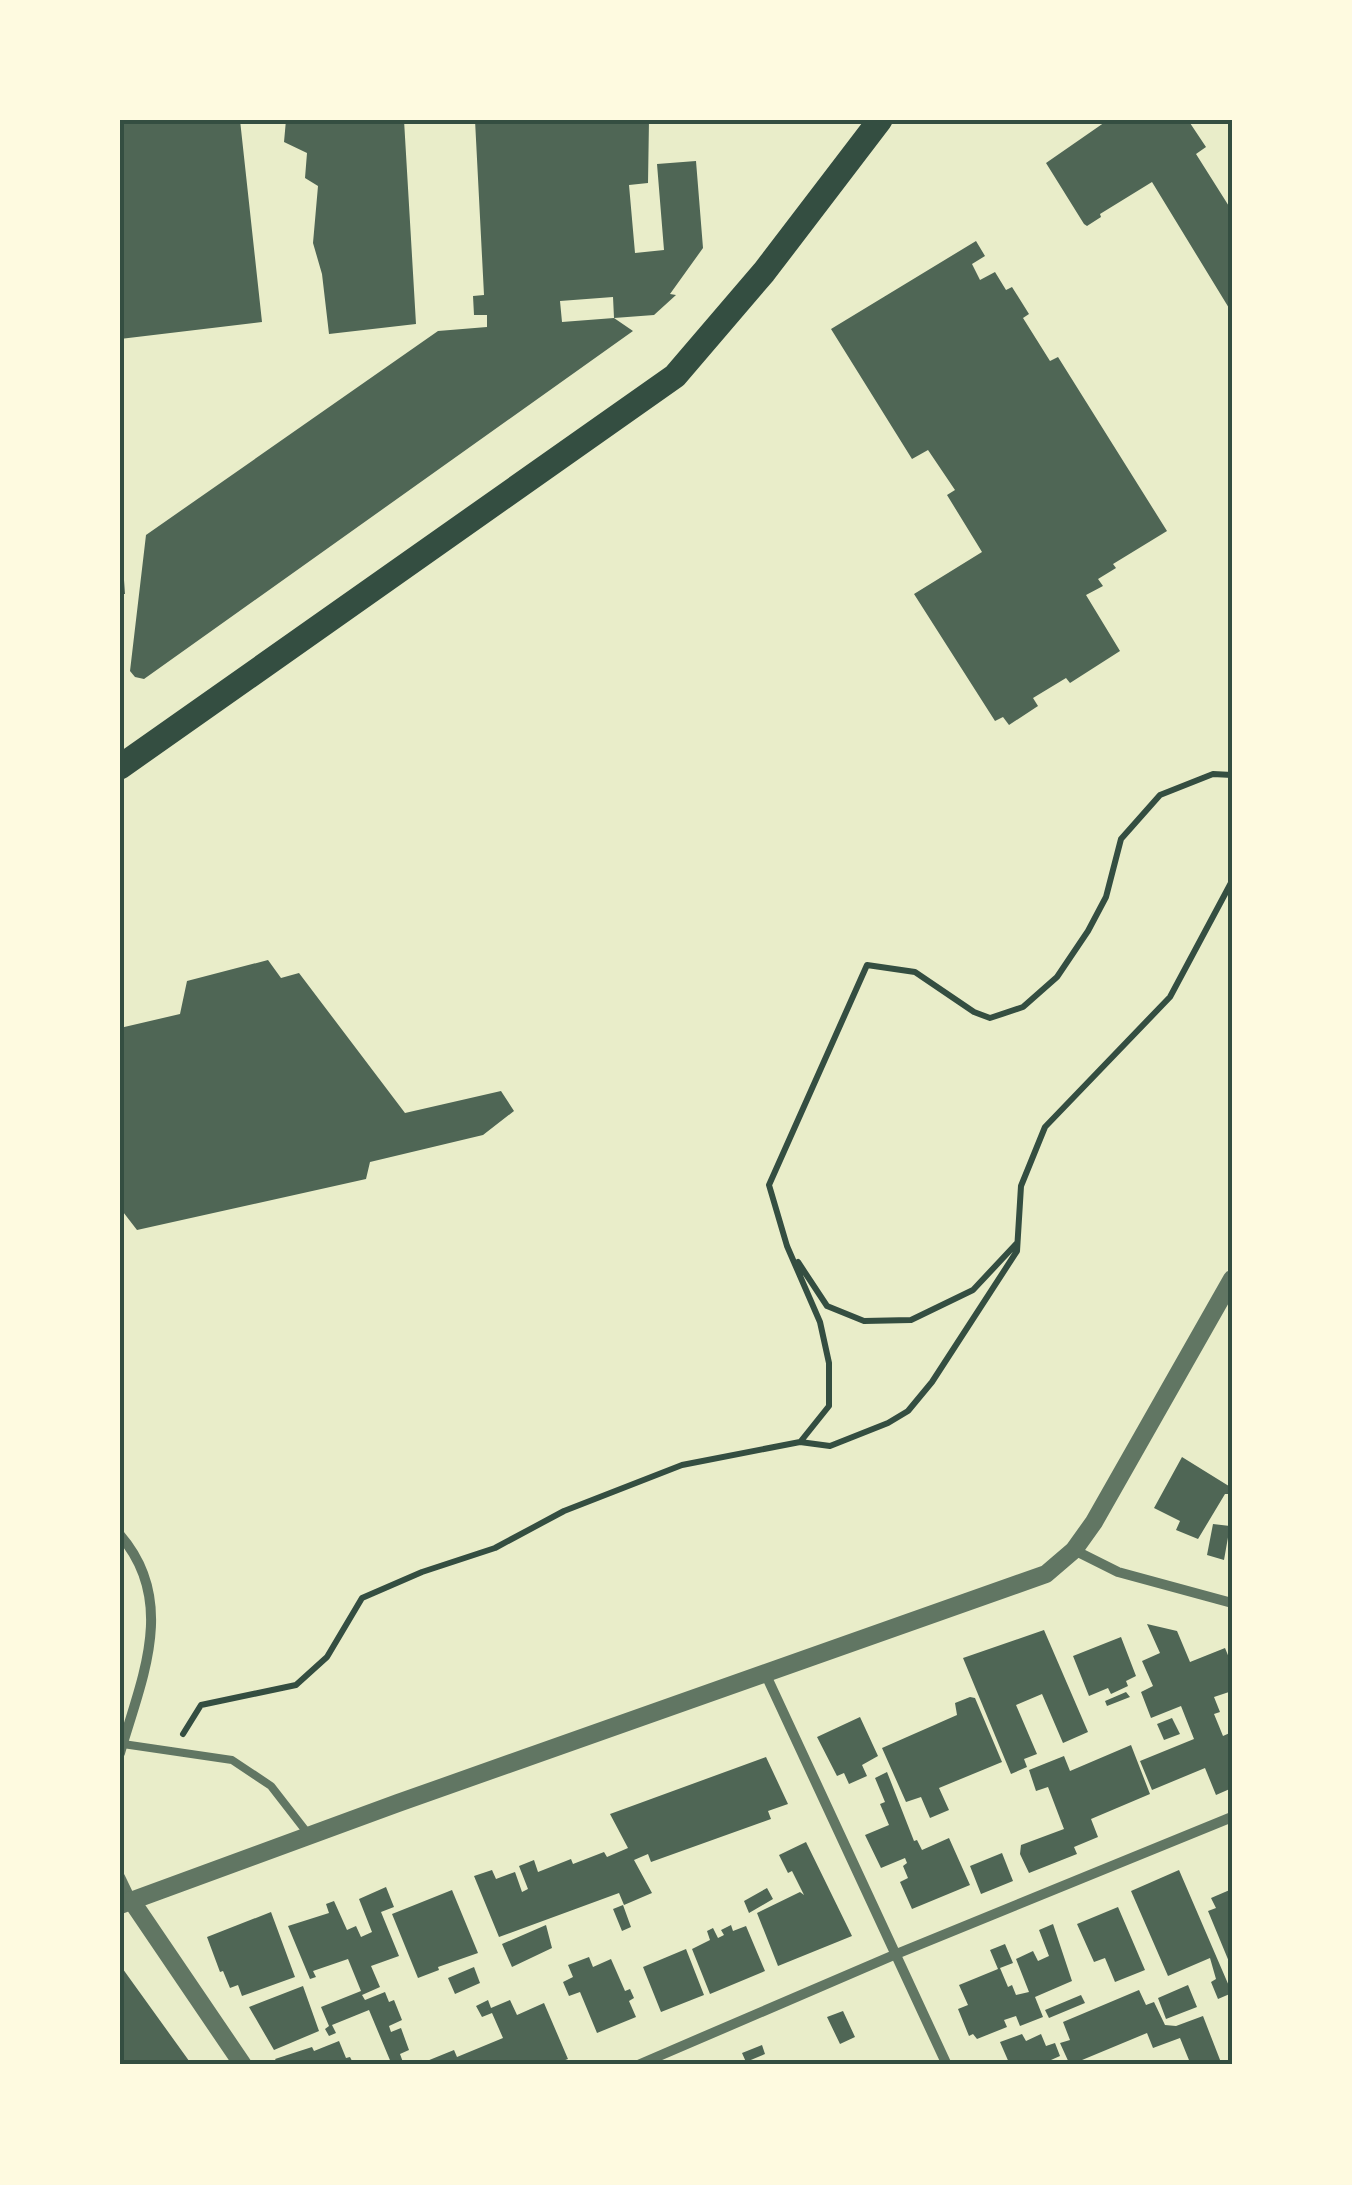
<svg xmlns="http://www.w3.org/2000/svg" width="1352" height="2185" viewBox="0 0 1352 2185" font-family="Lato,sans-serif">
<rect width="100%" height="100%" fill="#e9edc9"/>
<path fill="#4f6655" d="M120 120H240L262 322 120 339Z
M286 120H404L416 324 329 334 322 274 313 243 318 186 305 178 307 153 284 142Z
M475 120H649L648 183 629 185 635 253 664 250 657 164 696 161 703 248 670 294 676 295 654 315 614 318 613 297 560 301 562 322 614 318 633 331 144 679 135 677 130 671 146 535 438 331 487 327V315H474L473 296 484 295Z
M1108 120H1188L1206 147 1196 154 1232 211V313L1152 182 1100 214 1101 217 1087 226 1084 224 1046 163Z
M976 241 985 256 972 264 980 280 995 272 1006 290 1012 287 1029 314 1023 318 1050 361 1058 357 1167 531 1113 564 1116 568 1098 579 1103 586 1086 595 1120 651 1070 683 1066 678 1033 698 1038 706 1009 725 1003 717 995 721 914 594 982 552 947 495 955 490 928 450 912 459 831 329Z
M123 566 125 594H120V567Z
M268 960 281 978 299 973 405 1113 501 1091 514 1111 483 1135 370 1162 366 1179 137 1230 120 1208V1028L180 1014 187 981Z
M1182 1457 1232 1488V1494H1225L1198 1539 1176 1530 1180 1521 1154 1508Z
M1213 1524 1230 1526 1224 1560 1207 1555Z
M1147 1624 1177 1631 1190 1662 1225 1648 1232 1665V1691L1214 1697 1220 1712 1214 1714 1223 1736 1232 1732V1788L1216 1795 1205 1768 1152 1790 1140 1761 1194 1739 1181 1706 1151 1718 1141 1692 1153 1686 1142 1661 1160 1653Z
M1044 1630 1088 1732 1063 1743 1042 1694 1016 1705 1037 1754 1024 1759 1027 1767 1011 1774 963 1658Z
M1121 1637 1136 1676 1126 1681 1128 1686 1111 1694 1108 1688 1089 1696 1073 1656Z
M1126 1692 1130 1697 1107 1706 1105 1701Z
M970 1697 975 1698 1002 1762 939 1788 949 1810 930 1818 921 1797 906 1802 882 1748 957 1715 955 1703Z
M860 1717 878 1756 862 1765 867 1776 849 1784 844 1773 837 1776 817 1737Z
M1172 1718 1180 1734 1164 1740 1157 1724Z
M1131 1745 1150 1794 1091 1819 1098 1837 1074 1847 1077 1854 1029 1873 1020 1854 1021 1845 1064 1829 1048 1787 1036 1791 1029 1770 1064 1756 1070 1771Z
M766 1757 788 1804 768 1811 771 1819 651 1862 648 1854 634 1860 652 1893 624 1905 619 1893 499 1937 474 1876 492 1870 496 1879 515 1872 522 1892 528 1889 519 1866 534 1860 538 1872 571 1859 573 1864 604 1852 607 1857 628 1848 610 1814Z
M887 1772 914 1841 917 1840 922 1850 949 1838 970 1885 912 1909 900 1882 908 1878 903 1866 907 1863 905 1858 881 1868 865 1835 889 1825 880 1804 885 1802 875 1778Z
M806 1842 852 1936 778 1966 757 1913 800 1892 804 1895 792 1871 788 1873 779 1855Z
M1002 1853 1013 1881 981 1894 970 1866Z
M1179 1870 1232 1993 1218 1999 1211 1982 1216 1979 1210 1958 1168 1976 1131 1891Z
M386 1887 394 1907 381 1912 399 1956 371 1966 380 1987 362 1995 365 2000 385 1992 389 2002 394 2000 402 2020 389 2026 391 2032 401 2028 409 2050 400 2054 404 2065H392L369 2010 332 2025 336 2033 329 2036 325 2029 329 2026 321 2007 361 1991 348 1959 313 1971 316 1977 310 1979 288 1926 329 1913 326 1904 334 1901 347 1930 356 1926 361 1937 372 1932 359 1899Z
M767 1888 773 1899 749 1913 744 1901Z
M1232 1889V1969L1208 1911 1216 1908 1211 1898Z
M452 1890 478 1953 438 1967 439 1970 418 1978 392 1914Z
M623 1905 631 1927 622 1931 613 1909Z
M1118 1907 1145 1970 1115 1982 1105 1958 1094 1962 1077 1924Z
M271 1912 295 1977 242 1996 238 1985 230 1988 223 1971 220 1972 207 1937Z
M1053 1924 1072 1981 1035 1997 1043 2017 1020 2026 1016 2016 1004 2020 1007 2027 977 2039 973 2034 969 2036 958 2009 968 2005 959 1985 998 1969 990 1950 1005 1944 1013 1963 1000 1968 1008 1987 1012 1985 1016 1995 1029 1992 1016 1959 1033 1951 1038 1961 1049 1956 1039 1930Z
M546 1925 552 1948 512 1967 502 1944Z
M731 1925 733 1931 746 1926 765 1971 710 1994 692 1949 710 1940 707 1931 713 1928 718 1938 724 1935 721 1930Z
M686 1949 704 1995 661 2012 643 1967Z
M589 1957 593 1967 611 1959 625 1991 630 1989 634 1998 629 2001 636 2017 597 2033 580 1992 569 1996 563 1982 573 1977 568 1965Z
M120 1965 192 2065H120Z
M474 1967 480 1983 455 1994 448 1978Z
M1188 1985 1197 2007 1166 2019 1158 1998Z
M303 1986 319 2031 274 2050 249 2007Z
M1139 1990 1146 2005 1154 2002 1165 2025 1176 2026 1203 2016 1222 2065H1191L1180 2038 1153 2048 1147 2033 1070 2065 1060 2043 1070 2040 1063 2022Z
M1081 1995 1085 2003 1049 2018 1045 2010Z
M488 2000 491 2008 510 2000 517 2015 544 2003 568 2059 552 2065H417L454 2050 457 2057 503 2038 492 2013 482 2017 476 2006Z
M843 2011 855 2037 840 2044 827 2017Z
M1022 2034 1026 2041 1041 2034 1046 2046 1055 2043 1060 2056 1051 2060 1053 2065H1010L1000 2042Z
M339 2041 346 2058 350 2057 354 2065H279L275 2059 312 2047 314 2051Z
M762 2045 765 2054 746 2062 742 2053Z"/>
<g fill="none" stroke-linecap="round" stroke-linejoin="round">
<path stroke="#344e41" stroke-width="6" d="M798 1262 827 1306 864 1321 911 1320 973 1290 1017 1243
M801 1441 829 1406V1363L820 1322 787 1246 769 1185 867 965 915 972 974 1012 990 1018 1023 1007 1057 977 1088 931 1106 897 1121 839 1160 795 1213 774 1232 775
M183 1734 201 1705 296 1685 327 1657 362 1598 422 1572 495 1548 564 1511 682 1465 800 1442 830 1446 888 1423 908 1411 932 1382 1017 1251 1021 1186 1045 1127 1170 997 1232 881"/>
<path stroke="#617663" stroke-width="8" d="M123 1744 232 1760 271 1786 309 1835"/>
<path stroke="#617663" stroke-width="10" d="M120 1535C178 1602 141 1680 120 1753
M1074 1550 1118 1572 1232 1603
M765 1673 947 2065
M120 1877 131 1900
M638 2065 894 1955 1232 1817"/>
<path stroke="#617663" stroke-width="18" d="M131 1900 243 2065
M120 1905 398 1803 1046 1574 1074 1550 1094 1522 1232 1279"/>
<path stroke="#344e41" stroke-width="25" d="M120 767 675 376 764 272 880 120"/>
</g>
<rect width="1352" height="2185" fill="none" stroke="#fefae0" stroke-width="245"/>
<rect x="122" y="122" width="1108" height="1940" fill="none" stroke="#344e41" stroke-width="4"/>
</svg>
